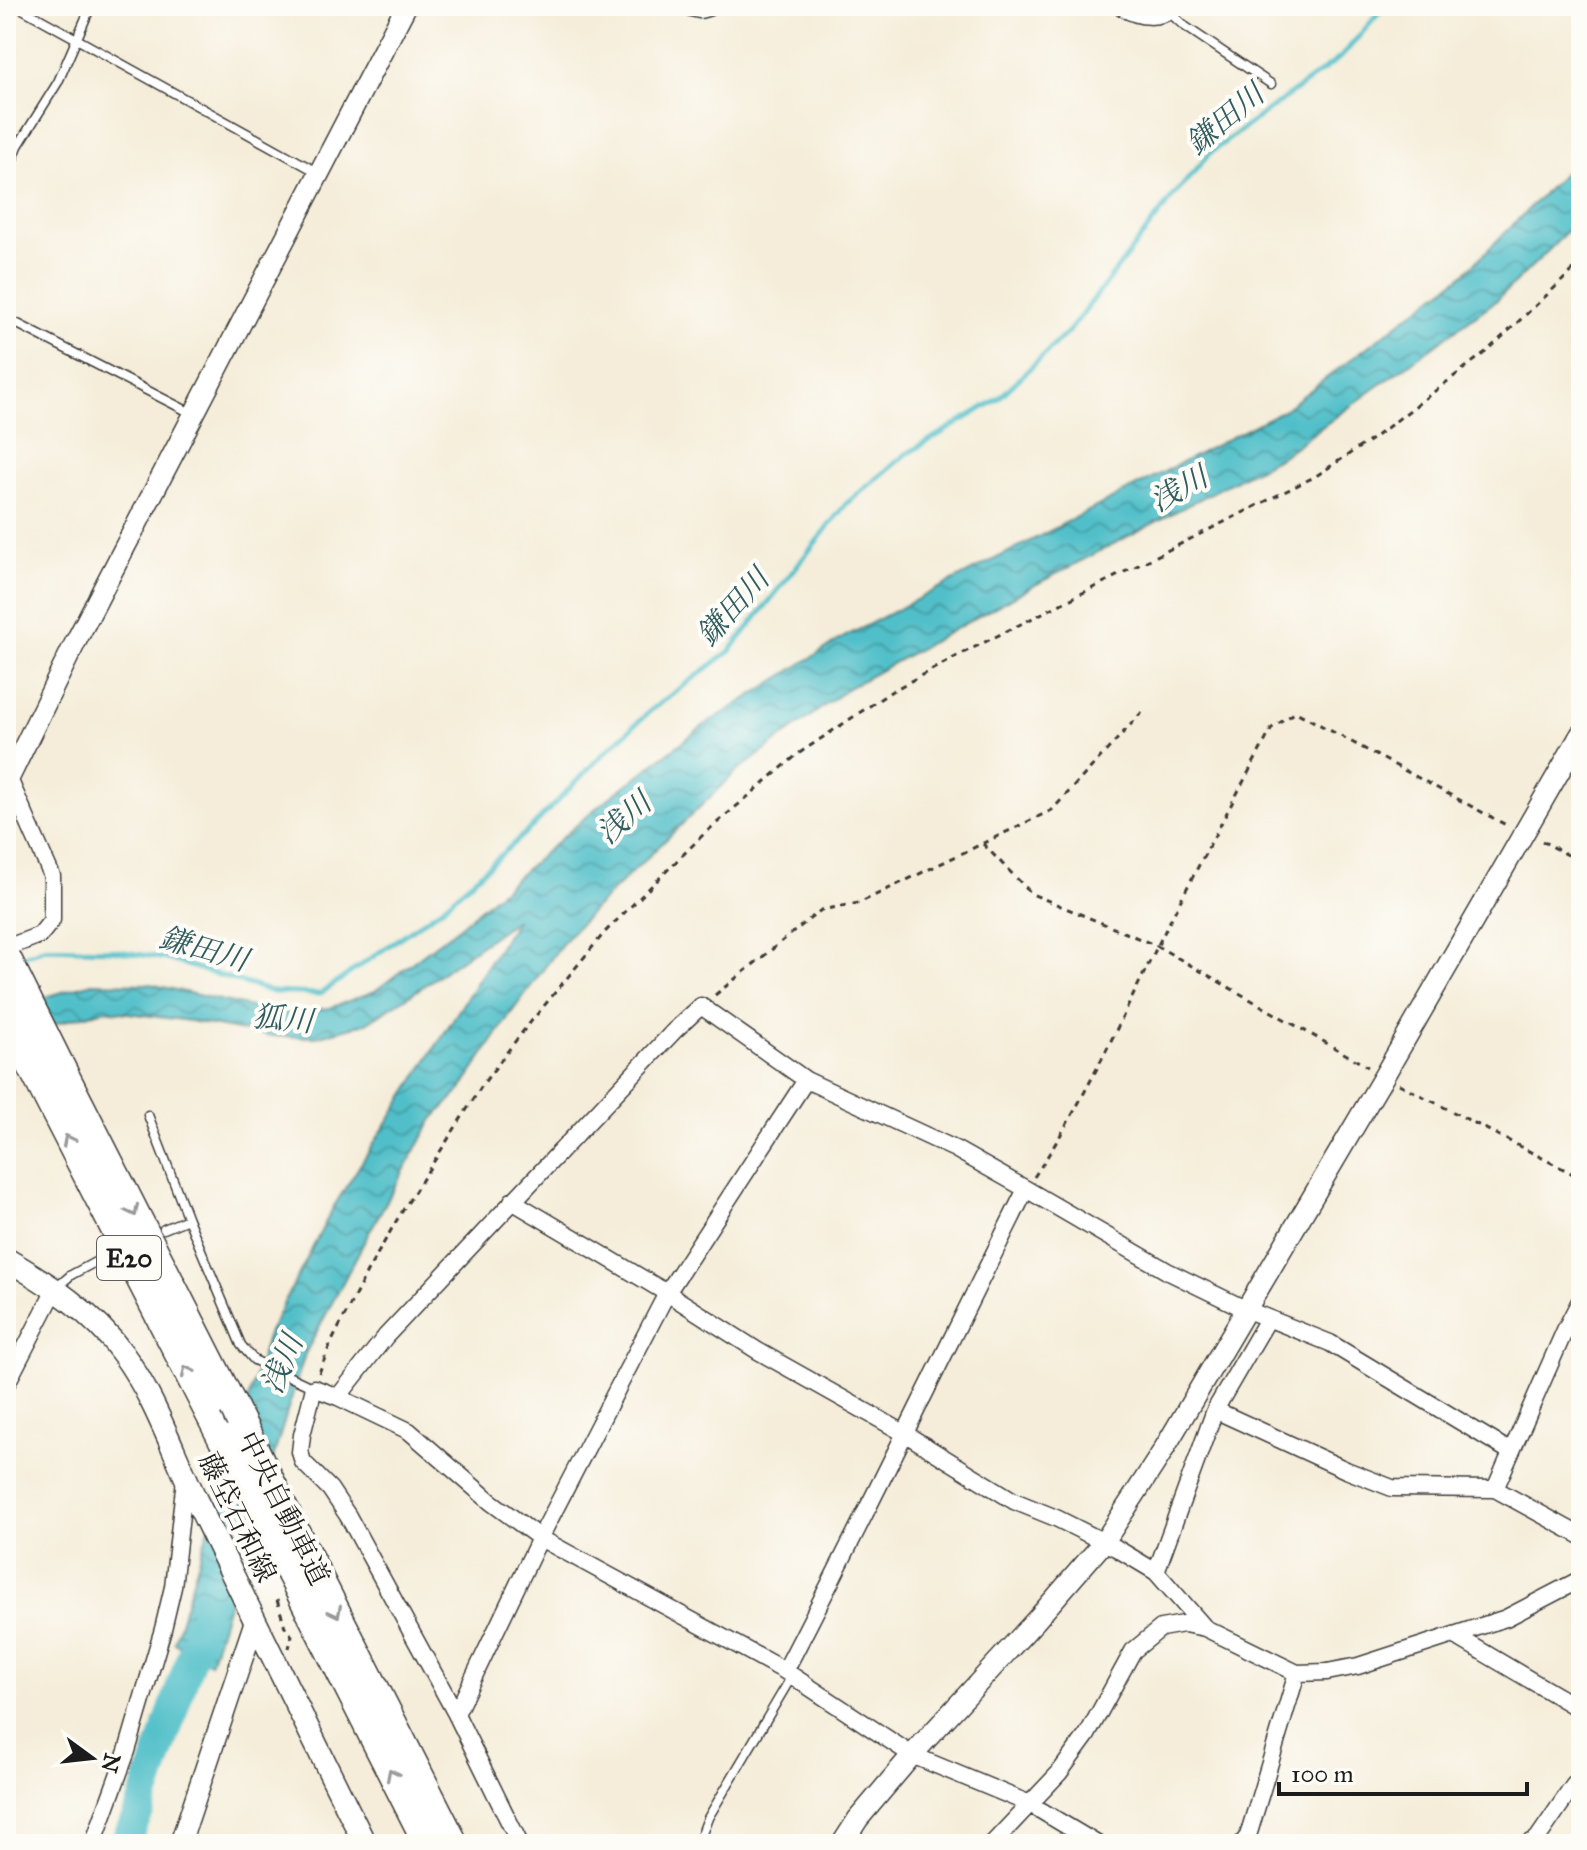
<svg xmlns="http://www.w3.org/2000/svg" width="1587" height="1850" viewBox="0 0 1587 1850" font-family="'IM FELL Great Primer','Noto Serif JP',serif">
<defs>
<pattern id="water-waves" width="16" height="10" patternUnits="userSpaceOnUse" patternTransform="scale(2)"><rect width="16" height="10" fill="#51bfc9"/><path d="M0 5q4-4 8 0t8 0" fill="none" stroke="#429aa2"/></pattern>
</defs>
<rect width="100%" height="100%" fill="#fdfcf7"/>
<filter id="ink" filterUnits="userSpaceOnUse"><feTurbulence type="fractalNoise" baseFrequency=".0125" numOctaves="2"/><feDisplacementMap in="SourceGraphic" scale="16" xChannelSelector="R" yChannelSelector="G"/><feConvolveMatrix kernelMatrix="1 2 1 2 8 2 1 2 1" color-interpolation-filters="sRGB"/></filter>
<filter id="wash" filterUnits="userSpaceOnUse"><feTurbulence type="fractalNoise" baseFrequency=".006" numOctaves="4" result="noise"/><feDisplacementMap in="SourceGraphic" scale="32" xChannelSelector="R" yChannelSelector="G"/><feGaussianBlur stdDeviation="1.8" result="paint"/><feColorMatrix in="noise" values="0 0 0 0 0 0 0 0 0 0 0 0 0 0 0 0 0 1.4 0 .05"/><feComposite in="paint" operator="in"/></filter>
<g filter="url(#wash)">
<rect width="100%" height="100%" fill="#f5edd9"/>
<path fill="url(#water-waves)" stroke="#366e72" stroke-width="2" d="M1581 156V215L1555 244 1497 300 1282 456 1033 586 848 688 735 773 594 909 565 940 509 1016 459 1092 433 1119 371 1229 305 1354 210 1663 174 1642 268 1334 334 1206 517 919 421 988 366 1023 316 1037 270 1036 190 1021 105 1010 6 1037V1009L92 983 150 984 280 1014 330 1008 375 991 464 923 595 809 703 726 844 637 1284 410 1465 273Z"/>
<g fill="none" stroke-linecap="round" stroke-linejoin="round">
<path stroke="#51bfc9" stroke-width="5" d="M18 958 45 948 112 950 167 959 273 992 320 994 441 909 534 825 598 759 650 711 730 651 846 504 905 455 998 399 1070 330 1170 200 1210 153 1341 57 1385 6"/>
<path stroke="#51bfc9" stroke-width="30" d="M124 1844 139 1812 205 1615"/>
</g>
</g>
<g filter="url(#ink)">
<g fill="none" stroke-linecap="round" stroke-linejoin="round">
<g stroke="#3d3b38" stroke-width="11">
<path id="service" d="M17 6 317 172
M1168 11 1183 25 1271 84
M6 177 18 146 58 82 91 6
M6 318 193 414
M148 1115 188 1219 241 1345 254 1360 314 1388
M164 1229 188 1219
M56 1288 71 1275 99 1260
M698 1844 708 1818 792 1676"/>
</g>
<g stroke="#3d3b38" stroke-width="19">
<path id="minor" d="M6 772 52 876V920L40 935 6 948
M512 1201 667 1293 758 1351 904 1433 1014 1501 1056 1518 1116 1548 1156 1572 1205 1628
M6 1385 56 1288
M338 1397 386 1336 674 1031 701 1006 806 1080 955 1149 1026 1189 1167 1271 1245 1309 1330 1343 1511 1452
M1215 1410 1346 1470 1392 1488 1495 1489 1581 1536
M1495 1489 1565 1330 1581 1299
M1156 1572 1215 1410 1268 1319
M1454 1635 1581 1710
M785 1671C868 1511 946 1349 1026 1189
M456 1714 540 1538 667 1293 806 1080
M93 1844 127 1751 163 1629 173 1587 185 1479
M520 1844 456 1714 348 1516 330 1489 303 1462 300 1452 302 1435 314 1388 338 1397 409 1431 491 1502 540 1538 785 1671 912 1755 1030 1804 1097 1844
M992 1844 1059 1773 1087 1735 1133 1651 1161 1628 1184 1624 1205 1628 1297 1673 1327 1672 1358 1666 1506 1618 1581 1579
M1242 1844 1248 1836 1297 1673
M1528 1844 1537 1839 1574 1785 1581 1783"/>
</g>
<g stroke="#3d3b38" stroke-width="23">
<path id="tertiary" d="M692 6 700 8 707 6
M1124 6C1140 16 1159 17 1174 6
M9 778 75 643 406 6
M180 1844 255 1621
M842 1844 858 1819 912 1755 1037 1619 1104 1542 1161 1454 1384 1076 1581 734"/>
</g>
<g stroke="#3d3b38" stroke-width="25">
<path id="secondary" d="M6 1259C49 1284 93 1312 123 1354 156 1399 174 1456 199 1506 254 1619 309 1731 365 1844"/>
</g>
<g stroke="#3d3b38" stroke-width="31">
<path id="motorway" d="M6 957 60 1066 234 1408
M6 1016 223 1440
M301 1543 454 1844
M291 1574 428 1844"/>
</g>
<path stroke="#3d3b38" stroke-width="3" stroke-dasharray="6 6" stroke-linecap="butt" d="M1542 841 1581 862
M983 844 1032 894 1157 946 1368 1067
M715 995 821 910 859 903 1052 810 1144 710
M1399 1084 1581 1178
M1034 1177C1082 1106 1117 1027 1155 951 1192 876 1233 802 1272 728L1296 712 1506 825
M319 1373 330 1345 367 1272 398 1218 483 1084 520 1035 605 932 705 833 798 754 892 691 963 653 1316 476 1375 437 1487 351 1581 263
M277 1600 285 1627 292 1636 289 1648"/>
<use href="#service" stroke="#fff" stroke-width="8"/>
<use href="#minor" stroke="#fff" stroke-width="16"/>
<use href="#tertiary" stroke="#fff" stroke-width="20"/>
<use href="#secondary" stroke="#fff" stroke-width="22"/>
<use href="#motorway" stroke="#fff" stroke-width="28"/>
<g stroke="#3d3b38" stroke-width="31" stroke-linecap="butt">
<path id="motorway-bridge" d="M234 1408 301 1543
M223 1440 291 1574"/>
</g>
<use href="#motorway-bridge" stroke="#fff" stroke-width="28"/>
</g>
<defs><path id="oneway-chevron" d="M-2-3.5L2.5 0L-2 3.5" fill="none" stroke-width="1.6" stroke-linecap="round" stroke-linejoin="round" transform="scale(2)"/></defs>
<g stroke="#999">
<use href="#oneway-chevron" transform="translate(68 1140) rotate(-117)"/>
<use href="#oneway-chevron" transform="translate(133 1211) rotate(63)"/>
<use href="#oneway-chevron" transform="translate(187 1371) rotate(-117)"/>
<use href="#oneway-chevron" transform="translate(336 1612) rotate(63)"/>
<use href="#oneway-chevron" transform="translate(392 1774) rotate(-117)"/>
</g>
</g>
<g text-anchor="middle" stroke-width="8" stroke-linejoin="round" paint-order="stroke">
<rect fill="#fdfcf7" stroke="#605f5e" stroke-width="2" x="97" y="1236" width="64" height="44" rx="6"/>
<g font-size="26" font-weight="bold" fill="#1c1c1c">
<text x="129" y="1267">E20</text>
</g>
<g font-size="28" fill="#1c1c1c" stroke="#fdfcf7">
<text transform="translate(284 1508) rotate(63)" y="10">中央自動車道</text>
<text transform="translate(238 1517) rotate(64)" y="10">藤垈石和線</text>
</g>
<g font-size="30" font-style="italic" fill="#315d61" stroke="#fdfcf7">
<text transform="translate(1225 119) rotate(-40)" y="10">鎌田川</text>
<text transform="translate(1179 489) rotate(-29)" y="10">浅川</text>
<text transform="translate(733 607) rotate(-48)" y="10">鎌田川</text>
<text transform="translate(624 818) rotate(-41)" y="10">浅川</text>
<text transform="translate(204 949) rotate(16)" y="10">鎌田川</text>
<text transform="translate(283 1019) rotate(5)" y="10">狐川</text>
<text transform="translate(282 1364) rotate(-67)" y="10">浅川</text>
</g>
</g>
<rect width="1587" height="1850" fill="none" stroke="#fdfcf7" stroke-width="32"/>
<g transform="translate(92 1758) rotate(105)" stroke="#fdfcf7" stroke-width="6" paint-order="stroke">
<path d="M0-6L14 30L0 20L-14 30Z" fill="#1c1c1c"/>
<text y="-12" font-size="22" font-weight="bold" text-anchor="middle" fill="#1c1c1c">N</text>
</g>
<path d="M1279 1782v12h248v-12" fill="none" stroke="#1c1c1c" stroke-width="4"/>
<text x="1291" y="1782" font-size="24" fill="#1c1c1c" stroke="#fdfcf7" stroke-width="6" paint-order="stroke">100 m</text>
</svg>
